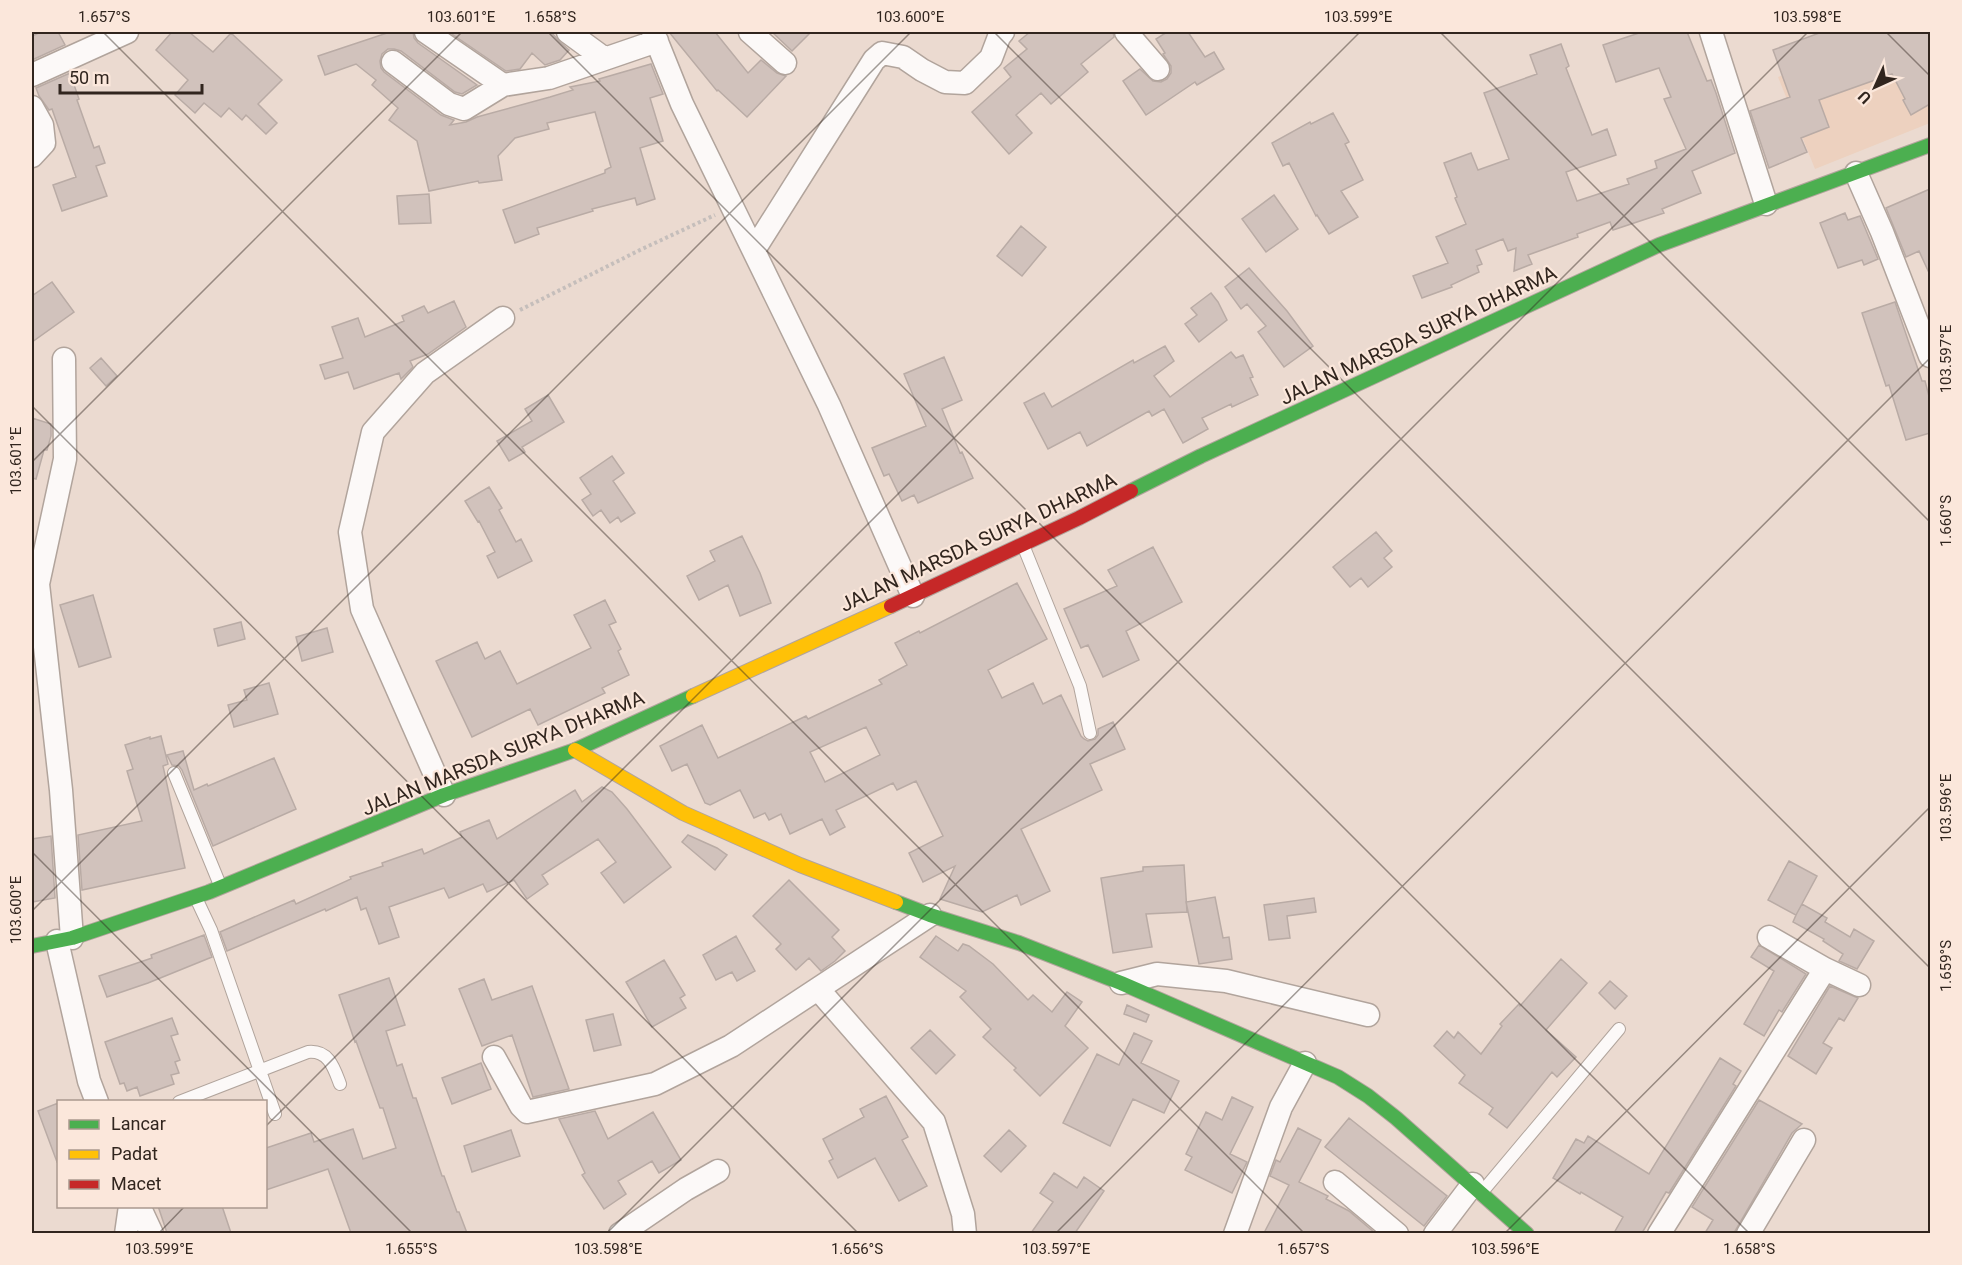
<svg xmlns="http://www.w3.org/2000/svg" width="1962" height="1265" viewBox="0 0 1962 1265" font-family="Roboto,sans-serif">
<rect width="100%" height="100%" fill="#ebdad0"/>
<path fill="#edd1bf" d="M1889 35 1930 111V123L1815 169 1778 77Z"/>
<path fill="#d1c2bc" stroke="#b9aba5" stroke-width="1.5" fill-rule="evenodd" d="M41 32H58L65 45 32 60V36Z
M172 32H189L213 52 231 33 282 80 258 104 277 123 266 134 246 115 242 120 229 108 221 117 204 103 195 113 175 95 188 80 156 50Z
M390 32H413L414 38 418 43 477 85 462 94 455 92 401 51 394 49H388L382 54 380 61 381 68 384 72 441 115 454 120 450 125 466 122 477 117 550 97 573 90 570 87 600 81 599 79 651 64 663 94 650 98 663 141 640 148 655 199 637 205 635 198 592 209 593 211 537 228 539 234 515 243 503 210 605 173V170L611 167 595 112 547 123 549 129 515 138 498 156 502 180 479 183 478 181 429 191 417 141 389 120 398 108 372 85 376 80 356 64 325 75 318 56Z
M449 32H551L560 42 569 50 560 60 545 65 532 53 520 69 506 71Z
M669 32H715L748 73 761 60 777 73 786 76 747 117 718 90 717 91Z
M772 32H811L792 51Z
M1030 32H1113L1114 37 1081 64 1088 72 1051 104 1041 93 1016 115 1032 133 1009 154 972 112 1011 77 1004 68 1027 49 1019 41Z
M1167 32H1188L1205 57 1214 52 1224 69 1197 85 1195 82 1146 115 1123 81 1140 69 1153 81 1161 82 1167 79 1171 73V66L1163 54 1165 53 1156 39Z
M1642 32H1687L1707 81 1711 80 1716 93 1735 153 1692 171 1701 193 1662 209 1664 213 1613 230 1610 222 1577 234 1578 237 1528 255 1532 264 1514 271 1516 248 1508 251 1503 239 1476 250 1482 264 1477 266 1479 272 1451 285 1452 287 1422 298 1413 276 1448 263 1436 237 1466 224 1455 198 1457 197 1444 163 1471 153 1478 170 1509 159 1484 93 1537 74 1530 55 1561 44 1569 66 1566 68 1592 135 1607 129 1616 155 1566 172 1577 201 1629 184 1627 179 1657 168 1655 161 1686 149 1664 99 1671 97 1659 68 1616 82 1603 45Z
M1822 32H1930V104L1911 115 1903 100 1905 99 1892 74 1819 100 1829 127 1801 138 1807 152 1769 168 1750 111 1790 97 1773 50Z
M70 73 79 99 77 100 94 148 99 146 105 163 96 166 107 196 62 211 53 185 76 177 52 109 49 110 39 96 36 88Z
M1333 113 1349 142 1345 144 1363 180 1341 191 1358 217 1329 234 1317 215 1316 216 1289 163 1283 166 1272 143 1310 122 1311 124Z
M1930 189V275L1919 251 1906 257 1886 208Z
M429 194 431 223 399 224 397 196Z
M1274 195 1298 229 1266 252 1242 219Z
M1845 213 1848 220 1860 216 1878 259 1864 265 1862 260 1838 268 1820 223Z
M1021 226 1046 247 1022 276 997 256Z
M1249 268 1287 311 1313 346 1284 367 1258 332 1266 326 1247 304 1241 309 1225 287Z
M52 282 74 312 32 342V296Z
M1211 293 1218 302 1227 320 1199 342 1185 324 1197 315 1191 308Z
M454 301 466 327 428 354 410 361 413 367 401 379 399 373 354 389 348 372 325 379 320 365 343 358 332 327 358 318 365 337 404 321 402 316 424 306 428 313Z
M1895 302 1922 381H1925L1930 400V433L1906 440 1889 385 1886 386 1862 313Z
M1165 346 1174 361 1154 376 1170 397 1231 352 1236 358 1243 355 1253 377 1250 378 1258 395 1232 407 1231 404 1202 418 1208 429 1183 443 1164 409 1152 416 1149 411 1087 446 1080 432 1048 449 1024 403 1044 393 1052 407 1133 360 1134 363Z
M944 357 962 400 942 409 960 453 962 452 973 478 918 503 914 495 902 501 889 474 884 476 872 448 926 426 904 374Z
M101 358 117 376 106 386 90 368Z
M548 395 564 422 522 447 525 452 509 461 497 441 532 421 525 409Z
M32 418 51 424V436L47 450H44L36 479 32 478Z
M612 456 624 473 613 481 635 513 621 522 618 517 610 523 601 510 593 516 582 500 591 494 580 478Z
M489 487 502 508 499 510 516 542 521 539 532 561 498 578 487 556 495 552 479 521 478 522 465 501Z
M1376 532 1392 551 1384 558 1392 567 1368 587 1361 578 1350 587 1333 567Z
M742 536 760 573 771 603 740 616 728 585 699 600 687 576 715 561 710 551Z
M1153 547 1182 602 1126 631 1139 660 1103 677 1088 645 1081 648 1064 609 1117 586 1108 570Z
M1017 583 1047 639 988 670 1002 698 1033 683 1043 704 1061 695 1081 736 1084 739 1088 741 1095 739 1098 735V729L1113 722 1125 749 1090 764 1102 790 1021 829 1050 891 1021 905 1017 895 982 912 940 899 955 866 923 882 909 853 943 836 916 781 897 790 893 783 836 810 845 827 830 835 822 819 790 834 781 814 769 820 765 813 754 818 740 790 710 805 705 803 687 764 672 771 660 746 702 725 718 758 806 716 808 719 882 684 879 680 907 665 895 643 919 631 920 633ZM866 727 880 755 825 782 810 752Z
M93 595 111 657 79 667 60 605Z
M605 600 616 622 609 625 621 649 618 651 629 675 602 688 605 693 538 725 530 709 472 737 436 661 477 642 485 659 500 651 517 684 591 648 574 615Z
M241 622 245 639 218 646 214 629Z
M327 628 333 652 302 661 296 637Z
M269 683 278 714 234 727 228 705 247 700 244 690Z
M161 736 168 764 163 766 185 868 82 890 78 835 142 821 127 771 133 769 125 745 150 737V739Z
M183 751 194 790 207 784 208 786 274 758 296 809 213 846 182 770 179 766 172 765 167 755Z
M602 787 612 792 627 809 671 867 624 903 601 873 616 862 598 839 542 875 548 884 527 899 514 880 487 892 483 884 449 898 444 888 389 907 399 937 379 944 366 908 361 910 357 897 326 911 325 909 227 951 220 932 294 900 296 904 351 879 350 877 383 866 382 863 422 849 424 854 462 837 460 832 489 820 497 839 575 790 582 802Z
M688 835 717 848 727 855 715 870 682 842Z
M51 836 55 898 32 902V839Z
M1789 861 1817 876 1796 915 1802 904 1827 918 1825 922 1850 937 1854 929 1874 941 1857 969 1839 961 1843 954 1823 941 1824 939 1793 922 1796 915 1768 900Z
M1184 865 1187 912 1146 914 1152 947 1113 953 1101 878 1143 871V867Z
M789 880 839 930 832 937 845 951 835 961 821 971 809 958 796 970 776 949 781 944 753 916Z
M1215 897 1223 938 1229 937 1232 959 1199 964 1186 902Z
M1314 898 1316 912 1287 916 1290 938 1269 940 1264 905Z
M204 935 212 957 148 983 107 997 99 976 152 958 151 955Z
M736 936 755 971 737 981 732 972 716 980 703 955Z
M936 936 958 951 963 944 969 946 993 964 1028 1000 1033 995 1052 1012 1067 992 1082 1002 1065 1026 1088 1048 1040 1096 1014 1070 1016 1068 983 1037 991 1029 960 997 966 991 920 957Z
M1759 945 1806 974 1782 1012 1779 1010 1764 1036 1744 1024 1774 971 1751 957Z
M1561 959 1587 983 1546 1030 1576 1057 1557 1077 1552 1072 1507 1128 1489 1114 1493 1108 1459 1083 1465 1075 1434 1046 1447 1031 1454 1038 1458 1032 1481 1054 1502 1026 1500 1024 1519 1004 1520 1006Z
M664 960 685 995 680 998 686 1008 652 1027 626 982Z
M389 978 405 1025 386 1031 397 1066 402 1064 413 1098H416L442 1176H444L457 1212H459L467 1233H351L328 1169 266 1190V1148L311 1133 314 1142 353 1129 363 1159 396 1148 383 1108H380L356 1041 355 1042 339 995Z
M484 979 492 1000 532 986 569 1089 533 1097 512 1035 482 1046 459 989Z
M1610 981 1627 996 1615 1009 1599 993Z
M1830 986 1858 998 1844 1021 1839 1018 1823 1043 1832 1048 1816 1074 1788 1056Z
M1127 1005 1149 1015 1146 1022 1124 1014Z
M613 1014 621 1045 594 1051 586 1020Z
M172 1018 178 1034 171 1036 180 1060 175 1062 179 1073 171 1075 174 1084 140 1096 137 1087 127 1091 124 1083 120 1084 105 1042Z
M930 1030 955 1055 936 1074 911 1048Z
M1134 1033 1152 1041 1141 1063 1179 1081 1164 1113 1133 1099 1110 1146 1063 1123 1097 1054 1119 1065Z
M1720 1058 1741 1071 1733 1084 1736 1086 1669 1193 1666 1192 1642 1233H1614L1623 1217 1581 1192 1580 1194 1553 1178 1576 1139 1584 1143 1588 1136 1649 1174Z
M481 1063 491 1089 452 1104 442 1078Z
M886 1096 908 1137 902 1140 927 1186 899 1201 875 1158 838 1178 829 1161 833 1159 823 1139 864 1117 860 1109Z
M1232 1097 1253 1107 1230 1154 1247 1162 1232 1193 1185 1170 1192 1157 1186 1154 1206 1112 1222 1120Z
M1759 1100 1802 1124 1792 1133 1734 1233H1705L1713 1220 1692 1207Z
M58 1103V1161L57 1162 38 1111Z
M595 1111 608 1139 653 1112 681 1160 659 1173 652 1161 618 1181 626 1194 604 1209 582 1175 585 1173 559 1119Z
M1349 1118 1447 1196 1424 1226 1325 1147Z
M1298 1128 1321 1140 1299 1182 1328 1196 1326 1199 1349 1211 1375 1233H1264L1289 1185 1270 1176 1276 1160 1280 1162Z
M511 1130 520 1156 472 1172 464 1146Z
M1009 1130 1026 1146 1001 1172 984 1156Z
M1054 1173 1077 1188 1084 1177 1104 1191 1075 1233H1031L1053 1202 1040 1193Z
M158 1206H222L231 1233H167Z"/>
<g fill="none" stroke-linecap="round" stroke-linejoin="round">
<g stroke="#b1a49c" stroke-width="14">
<path id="lane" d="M1023 545 1080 686 1090 733
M174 773 220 885
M196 898 211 930 275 1114
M179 1102 308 1052C329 1050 334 1068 340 1084
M1482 1192 1619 1029"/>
</g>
<g stroke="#b1a49c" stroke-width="25">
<path id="street" d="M426 32 503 85 549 78 657 41
M568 32 605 59
M653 32 682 104 829 405 913 596
M750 32 785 63
M1126 32 1158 69
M1711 32 1766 204
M393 62 449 104 464 109 503 85
M32 75 127 32
M32 107 42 125 44 143 32 156
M1856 173 1882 232 1930 356
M754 250 874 60 882 53 903 57 922 70 945 82 965 83 991 58 999 37 1003 32
M64 359 65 459 38 584 61 790 72 938
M444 795 362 609 350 532 373 432 425 373 503 318
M1769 937 1825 969 1859 985
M57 941 89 1081 97 1102
M1121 983 1157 974 1226 981 1368 1015
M818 989 934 1122 963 1214 965 1234
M494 1057 521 1106 527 1112 655 1084 731 1046 930 915
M1335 1182 1397 1234
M139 1206 152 1234
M126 1234 130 1206
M620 1234 686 1189 718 1171
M1235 1234 1281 1107 1305 1063
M1435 1234 1473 1184
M1659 1234 1825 969
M1748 1234 1804 1140"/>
</g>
<g stroke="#b1a49c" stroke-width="16">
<path id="fast" d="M1131 491 1201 456 1659 245 1930 145
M896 902 930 915 1019 943 1121 983 1338 1077 1368 1096 1396 1118 1527 1234
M32 946 72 938 209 892 444 795 575 750 693 696"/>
</g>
<g stroke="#b1a49c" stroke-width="16">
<path id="slow" d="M693 696 891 606
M575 750 683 813 800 865 896 902"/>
</g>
<g stroke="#b1a49c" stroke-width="16">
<path id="jam" d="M891 606 1079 518 1131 491"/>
</g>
<path stroke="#c5bebb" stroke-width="4" stroke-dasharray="3 3" stroke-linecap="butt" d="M520 310 642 249 715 215"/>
<use href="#lane" stroke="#fcf9f8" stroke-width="12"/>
<use href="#street" stroke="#fcf9f8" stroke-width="22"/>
<use href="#fast" stroke="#4caf50" stroke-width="14"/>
<use href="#slow" stroke="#ffc107" stroke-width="14"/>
<use href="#jam" stroke="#c62828" stroke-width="14"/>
</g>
<path fill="none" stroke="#31251e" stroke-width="1.5" stroke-opacity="0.45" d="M103 32 1305 1234M548 32 1750 1234M994 32 1930 968M1440 32 1930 522M1886 32 1930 76M32 406 859 1234M32 462 462 32M32 852 413 1234M32 911 911 32M266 1126 1360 32M158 1234 185 1206M606 1234 1808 32M1055 1234 1930 358M1504 1234 1930 807"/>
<g text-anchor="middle" stroke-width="4.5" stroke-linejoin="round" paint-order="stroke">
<g font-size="20" fill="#31251e" stroke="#fbe7db">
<text transform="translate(1418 335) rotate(-25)" y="7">JALAN MARSDA SURYA DHARMA</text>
<text transform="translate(978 542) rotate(-25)" y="7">JALAN MARSDA SURYA DHARMA</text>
<text transform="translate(503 753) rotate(-22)" y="7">JALAN MARSDA SURYA DHARMA</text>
</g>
</g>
<rect width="1962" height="1265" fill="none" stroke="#fbe7db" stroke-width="66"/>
<rect x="57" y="1100" width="210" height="108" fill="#fbe7db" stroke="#aa998f" stroke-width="1.5"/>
<rect x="69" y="1120" width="30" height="9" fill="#4caf50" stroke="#aa998f" stroke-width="1.5"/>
<text x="111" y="1130" font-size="18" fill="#31251e">Lancar</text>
<rect x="69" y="1150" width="30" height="9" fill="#ffc107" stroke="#aa998f" stroke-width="1.5"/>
<text x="111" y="1160" font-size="18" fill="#31251e">Padat</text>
<rect x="69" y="1180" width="30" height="9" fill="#c62828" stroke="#aa998f" stroke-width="1.5"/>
<text x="111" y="1190" font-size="18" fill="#31251e">Macet</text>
<g transform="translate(1875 87) rotate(225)" stroke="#fbe7db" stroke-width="4.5" paint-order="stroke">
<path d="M0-4.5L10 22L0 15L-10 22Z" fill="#31251e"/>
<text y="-9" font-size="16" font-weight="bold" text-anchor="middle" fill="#31251e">U</text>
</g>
<path d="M60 84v9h142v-9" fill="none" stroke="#31251e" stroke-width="3"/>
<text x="69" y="84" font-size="18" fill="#31251e" stroke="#fbe7db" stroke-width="4.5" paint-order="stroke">50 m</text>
<rect x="33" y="33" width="1896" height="1199" fill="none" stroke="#31251e" stroke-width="2"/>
<g font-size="15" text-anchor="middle" fill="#31251e">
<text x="104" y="22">1.657°S</text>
<text x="461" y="22">103.601°E</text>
<text x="550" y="22">1.658°S</text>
<text x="910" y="22">103.600°E</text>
<text x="1358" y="22">103.599°E</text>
<text x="1807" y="22">103.598°E</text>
<text transform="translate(1946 359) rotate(-90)" y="5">103.597°E</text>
<text transform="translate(16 461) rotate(-90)" y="5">103.601°E</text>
<text transform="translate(1946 521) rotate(-90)" y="5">1.660°S</text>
<text transform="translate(1946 808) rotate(-90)" y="5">103.596°E</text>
<text transform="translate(16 910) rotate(-90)" y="5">103.600°E</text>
<text transform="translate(1946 966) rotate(-90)" y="5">1.659°S</text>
<text x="159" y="1254">103.599°E</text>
<text x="411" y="1254">1.655°S</text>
<text x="608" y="1254">103.598°E</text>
<text x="857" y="1254">1.656°S</text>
<text x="1056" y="1254">103.597°E</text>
<text x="1303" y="1254">1.657°S</text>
<text x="1505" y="1254">103.596°E</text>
<text x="1749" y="1254">1.658°S</text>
</g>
</svg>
